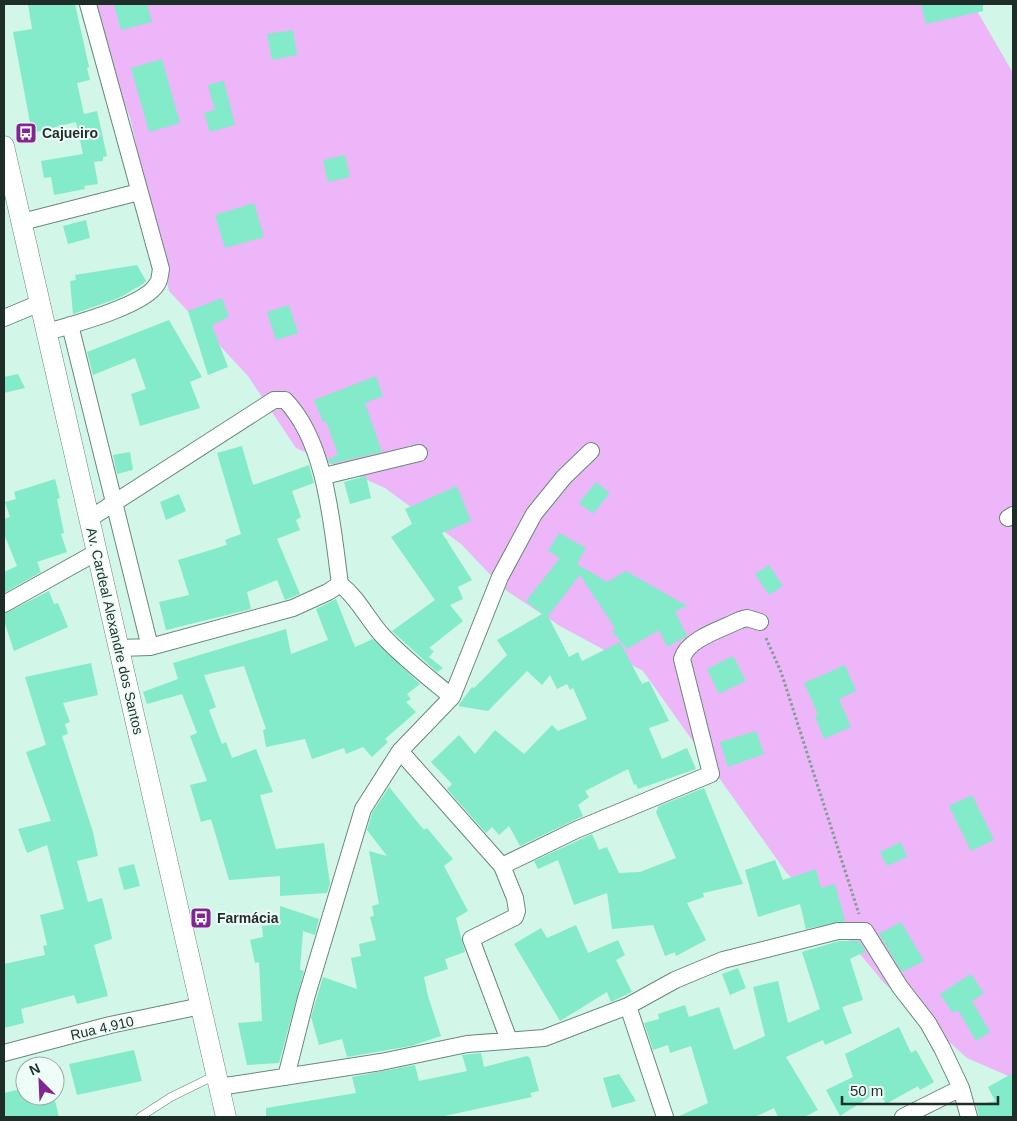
<svg xmlns="http://www.w3.org/2000/svg" width="1017" height="1121" viewBox="0 0 1017 1121" font-family="Helvetica,sans-serif">
<rect width="100%" height="100%" fill="#d2f6e8"/>
<path fill="#ecb6f8" d="M82 4H973L1013 73V1078L967 1058 884 983 840 930 786 872 643 671 560 626 504 589 461 544 385 488 296 448 248 376 169 291 130 117Z"/>
<path fill="#83ebc9" d="M28 4H75L89 67 87 68 90 80 77 83 84 114 97 111 107 156 103 157V161L94 162 98 184 84 186 85 189 54 195 51 177 44 178 41 161 83 154 76 122 32 133 13 32 32 29Z
M114 4H147L152 22 121 30Z
M921 4H983V11L926 24Z
M293 30 297 55 272 60 267 34Z
M162 59 180 123 149 132 131 68Z
M224 81 235 125 210 132 204 113 215 110 208 85Z
M345 155 350 177 328 182 323 160Z
M254 203 264 237 225 248 215 215Z
M86 220 90 238 68 244 63 226Z
M137 265 146 281 143 284 119 298 73 314 70 281 76 280 75 275Z
M222 298 229 317 212 325 228 367 208 375 188 311Z
M289 305 298 333 276 340 267 312Z
M169 320 202 377 190 382 200 408 140 426 131 394 146 389 135 358 93 375 87 352Z
M18 374 25 388 4 393V377Z
M376 376 383 396 365 403 382 452 330 464 328 459 338 455 326 421 323 422 314 400Z
M242 446 253 485 309 465 314 483 292 491 301 517 296 520 300 530 277 539 300 594 285 600 277 580 247 592 251 609 166 630 159 602 189 595 178 560 227 545 225 540 241 534 217 453Z
M130 452 133 470 117 474 113 455Z
M366 476 371 498 350 504 344 482Z
M55 479 60 498 57 499 64 533 61 534 67 552 37 562 41 572 4 593V572L17 566 4 534V519L10 517 5 502 16 499 14 492Z
M596 482 610 493 593 514 579 503Z
M457 486 471 521 442 533 472 580 458 587 463 599 450 605 463 621 429 648 434 651 429 657 443 668 437 672 392 631 435 600 391 537 412 524 405 509Z
M179 494 186 511 166 520 160 502Z
M559 533 586 548 577 564 607 582 626 571 687 606 675 611 687 636 667 647 659 630 627 649 612 631 615 628 580 575 548 616 569 657 578 652 582 661 620 642 642 684 649 681 669 721 649 728 662 759 687 748 696 769 638 789 636 784 634 785 628 769 585 791 589 797 578 805 583 816 520 846 509 826 499 835 492 827 486 833 447 789 452 784 431 762 459 735 475 754 495 730 524 754 552 725 558 731 587 719 573 688 570 690 567 684 557 689 550 675 542 685 527 671 488 711 458 706 472 687 474 688 507 655 497 640 542 614 526 601 560 558 548 551Z
M769 565 783 586 769 595 755 574Z
M49 591 54 604 58 603 68 627 14 651 4 621V614Z
M336 599 355 647 373 639 420 684 407 694 411 699 406 702 416 712 385 739 388 742 372 757 363 747 346 754 344 748 312 759 305 739 266 747 263 730 266 729 244 666 204 675 216 707 209 710 222 744 226 742 232 758 256 749 273 792 260 795 276 849 324 843 330 884 327 893 280 896V876L229 880 211 819 201 822 190 785 207 781 190 736 197 733 182 694 147 704 143 692 178 679 173 663 286 629 291 654 328 640 316 609Z
M733 656 746 681 719 694 707 669Z
M91 663 98 695 63 703 70 722 65 724 68 734 62 736 93 832 98 856 77 861 88 902 102 898 110 929 112 939 94 945 108 996 77 1004 74 995 21 1009 24 1023 4 1028V964L45 955 43 946 47 945 40 915 64 909 47 845 27 853 18 829 51 821 26 752 46 745 25 677Z
M845 665 856 691 839 699 851 727 824 739 815 716 818 714 804 683Z
M756 731 764 754 728 767 720 742Z
M389 787 424 830 427 828 453 859 444 866 468 911 456 918 465 952 445 959 448 969 424 977 428 996 441 1036 411 1046 347 1057 342 1039 319 1045 311 1017 323 977 357 989 351 958 361 956 359 944 376 940 370 917 374 916 372 906 379 904 369 851 387 856 367 830 372 813Z
M704 788 743 884 703 893 704 897 687 903 706 940 676 956 675 952 665 956 653 925 612 929 607 893 574 905 558 860 538 869 534 861 592 834 599 850 607 847 619 873 640 872 676 858 656 812 659 806Z
M972 795 994 840 971 851 949 806Z
M901 842 907 857 887 866 880 852Z
M775 860 783 880 816 869 821 888 835 884 845 921 806 929 800 904 758 917 745 870Z
M134 864 140 886 124 890 118 868Z
M280 906 319 919 315 935 303 931 300 970 304 971 279 1063 247 1065 238 1023 262 1021 259 962 255 963 250 940 263 937 262 926 280 924Z
M901 922 924 961 902 972 879 934Z
M576 925 588 953 618 940 625 955 616 960 632 992 611 1002 607 992 560 1021 514 944 541 928 547 938Z
M839 941H859L866 951 850 959 863 1000 842 1007 852 1033 825 1045 823 1040 786 1057 818 1110 804 1117H778L774 1108 755 1117H677L708 1103 691 1046 670 1053 668 1045 653 1050 644 1023 659 1019 658 1014 685 1005 689 1017 719 1007 734 1050 765 1036 753 987 778 981 788 1023 820 1009 802 952Z
M738 968 746 988 730 995 722 974Z
M971 974 984 993 972 1001 990 1032 976 1041 958 1010 953 1013 940 994Z
M899 1027 911 1053 916 1050 934 1082 920 1090 918 1086 886 1104 879 1091 840 1116 826 1090 853 1077 845 1054Z
M134 1050 142 1081 77 1095 69 1064Z
M481 1053 484 1067 527 1056 530 1058 539 1091 530 1093 532 1097 440 1117H266V1108L356 1093 352 1077 415 1065 419 1081 467 1071 462 1055Z
M1013 1073V1117H979L976 1105 995 1101 988 1087Z
M619 1074 636 1101 612 1108 603 1078Z
M25 1088V1096H54L59 1117H4V1093Z"/>
<g fill="none" stroke-linecap="round" stroke-linejoin="round">
<g stroke="#69897d" stroke-width="9">
<path id="service" d="M140 1117 171 1097 216 1075"/>
</g>
<g stroke="#69897d" stroke-width="18">
<path id="minor" d="M22 222 139 192
M4 318 40 303
M70 325 150 647
M47 332C71 325 145 306 157 284 160 281 160 273 161 269L88 4
M324 476 419 453
M1008 518 1013 515
M89 519 274 400H285C327 443 332 527 340 584
M4 604 97 552
M119 648 150 647 293 608 328 592 340 584C358 598 367 618 382 635 403 658 428 677 452 697
M400 751 502 866 515 898 517 911 515 917 471 939 509 1040
M502 866 576 830 711 774 682 659C687 639 722 629 740 620L747 618 760 622
M628 1006 665 1117
M4 1053 110 1025 201 1006
M286 1077 306 998 363 809 400 751 452 697 500 577 534 514 564 477 591 451
M219 1087 381 1062 467 1044 544 1038 628 1006 675 980 723 960 838 931H865L900 987 928 1023 942 1048 961 1088 969 1117
M903 1117 961 1088"/>
</g>
<g stroke="#69897d" stroke-width="21">
<path id="tertiary" d="M4 146 226 1117"/>
</g>
<path stroke="#839d93" stroke-width="3" stroke-dasharray="2.5 2.5" stroke-linecap="butt" d="M766 638 781 672 859 914"/>
<use href="#service" stroke="#fff" stroke-width="8"/>
<use href="#minor" stroke="#fff" stroke-width="16"/>
<use href="#tertiary" stroke="#fff" stroke-width="20"/>
</g>
<defs>
<g id="bus-square" transform="scale(1.125)"><rect x="-9" y="-9" width="18" height="18" rx="4" fill="#802693" stroke="#effdf8"/><path d="M-5-6H5V4H4V6H2V4H-2V6H-4V4H-5ZM-3.5-4V0h7V-4ZM-3.5 1.2v1.5H-2V1.2ZM2 1.2v1.5H3.5V1.2Z" fill="#fff"/></g>
</defs>
<g fill-rule="evenodd">
<use href="#bus-square" x="26" y="133"/>
<use href="#bus-square" x="201" y="918"/>
</g>
<g text-anchor="middle" stroke-width="4" stroke-linejoin="round" paint-order="stroke">
<g font-size="14" font-weight="bold" fill="#1f2d28" stroke="#effdf8" text-anchor="start">
<text x="42" y="138">Cajueiro</text>
<text x="217" y="923">Farmácia</text>
</g>
<g font-size="14" fill="#1f2d28" stroke="#effdf8">
<text transform="translate(115 631) rotate(77)" y="5">Av. Cardeal Alexandre dos Santos</text>
<text transform="translate(102 1028) rotate(-13)" y="5">Rua 4.910</text>
</g>
</g>
<rect width="1017" height="1121" fill="none" stroke="#1f2d28" stroke-width="10"/>
<g transform="translate(40 1081) rotate(336)"><circle r="24" fill="#effdf8" stroke="#9caaa5"/>
<path d="M0-4L9 19L0 12L-9 19Z" fill="#802693"/>
<text y="-8" font-size="14" font-weight="bold" text-anchor="middle" fill="#1f2d28">N</text>
</g>
<path d="M842 1096v8h156v-8" fill="none" stroke="#1f2d28" stroke-width="2.5"/>
<text x="850" y="1096" font-size="15" fill="#1f2d28" stroke="#effdf8" stroke-width="4" paint-order="stroke">50 m</text>
</svg>
